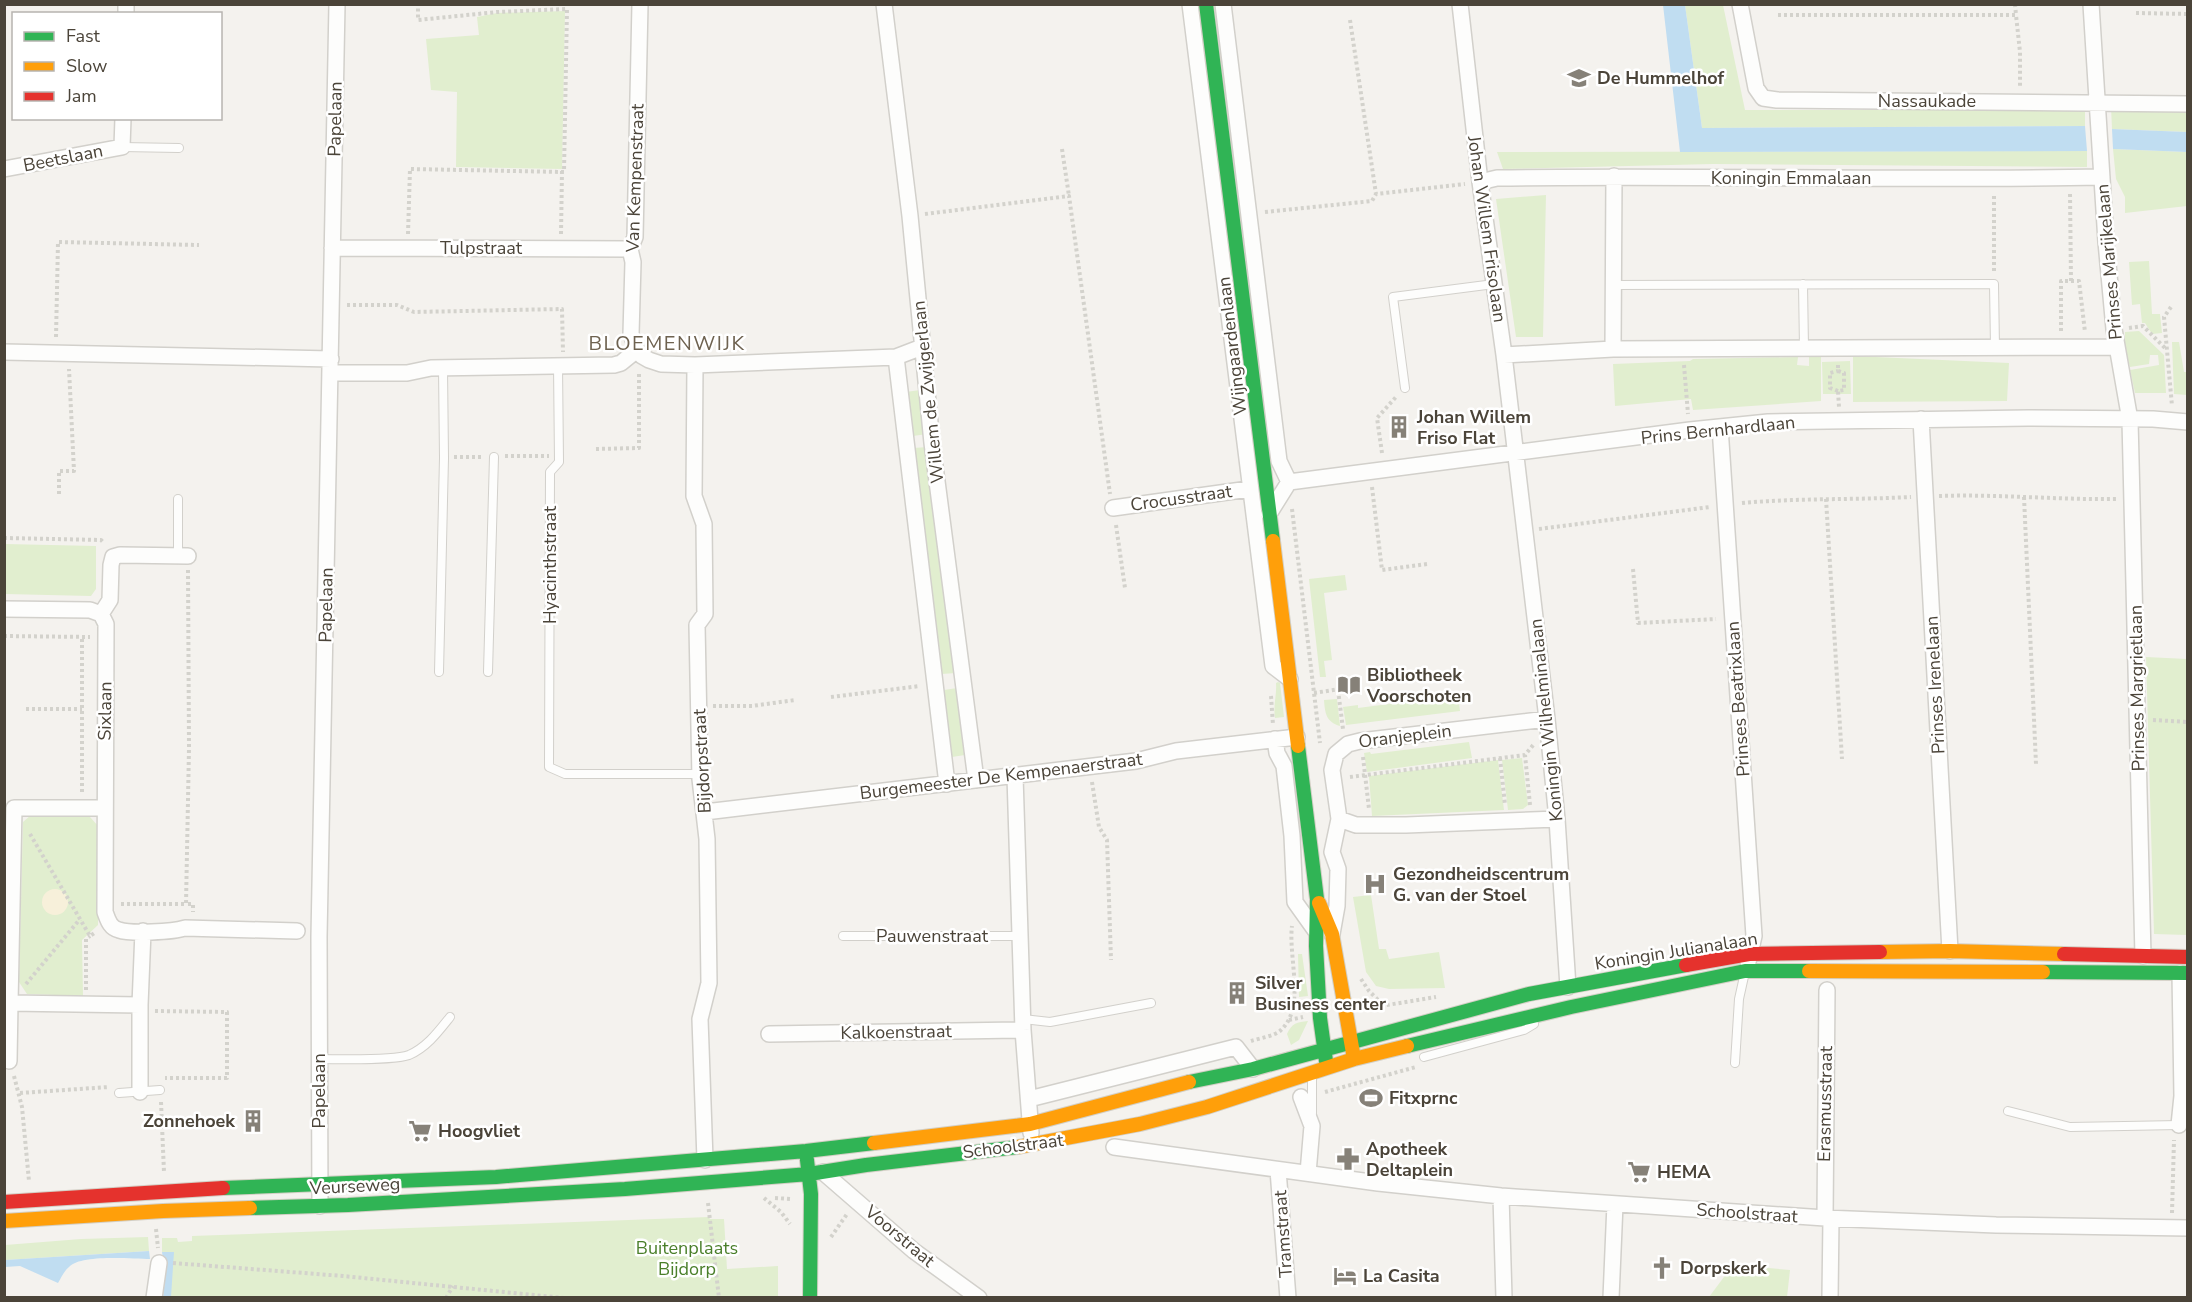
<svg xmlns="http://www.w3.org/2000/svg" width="2192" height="1302" viewBox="0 0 2192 1302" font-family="'Nunito Sans',sans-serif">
<rect width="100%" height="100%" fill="#f4f2ee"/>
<path fill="#e1eecf" d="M1685 5H1723L1745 110H2085V126L1702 128Z
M565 11 562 169 456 167 457 92 431 90 426 39 479 35 477 17 497 13Z
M2111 107 2187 110V132L2112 129Z
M2113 149 2187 152V206L2125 213V197L2116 179Z
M2087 151V167L1713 164 1503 169 1497 152Z
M1546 195 1543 337H1516L1496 199Z
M2149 261 2152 314H2160L2162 333 2152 334 2145 323H2142L2140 304 2132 305 2129 262Z
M2139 331 2164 355 2166 393H2135L2130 370 2159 365 2158 355H2150L2149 364 2130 367 2125 349V332Z
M2172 342H2179L2184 372H2187V395L2174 394Z
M1853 356 2009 363 2007 401 1853 402Z
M1798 357 1797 365 1809 366V357H1821V401L1693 410 1691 399 1615 406 1613 364 1690 361 1693 359Z
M1850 361 1851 394H1823L1822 362Z
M920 390 927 434 913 436 906 392Z
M928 447 957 673 941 674 913 448Z
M5 544 96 546V589L91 596 5 594Z
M1345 575 1347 590 1324 593 1332 660 1324 661 1326 677H1320L1309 579Z
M2146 657 2187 659V935L2154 934Z
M1278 682 1280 683 1284 717 1275 718C1273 705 1277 695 1276 683Z
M957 688 965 755 952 757 944 690Z
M1458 695 1460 711 1346 725 1343 707 1358 705V708Z
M1337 699 1340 726C1326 722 1325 713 1324 700Z
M1469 742 1472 758 1367 772 1364 753 1370 752 1371 754Z
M1522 758 1528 805 1523 809 1508 810 1502 760Z
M1498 760 1504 810 1372 816 1369 776Z
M31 815 90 817 99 827 98 925 82 940 83 996 27 994 19 982 23 822Z
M1371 895 1379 949H1386L1389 959 1439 952 1445 988 1389 989 1376 986 1366 972 1353 897Z
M1298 954H1302L1308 996 1299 997Z
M1308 1021 1299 1040 1291 1045 1287 1034C1292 1023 1297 1022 1308 1021Z
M709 1217 710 1219H724L727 1269 778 1266V1297H169L173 1252H162V1238H177L178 1242 192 1241V1236Z
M148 1237 149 1251 5 1260V1245L81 1239Z
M1733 1265 1790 1270 1787 1297H1709Z"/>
<path fill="#f7f0da" d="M42 902a13 13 0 1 1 26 0a13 13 0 1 1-26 0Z"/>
<path fill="#c0ddf1" d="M1663 5H1685L1702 128 2085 126 2087 151 1680 152Z
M2112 129 2187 132V152L2113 149Z
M149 1251 150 1259C132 1259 81 1254 69 1267 64 1271 61 1278 58 1283L20 1266 5 1267V1260Z
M162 1252H174L171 1297H163L167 1261 163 1259Z"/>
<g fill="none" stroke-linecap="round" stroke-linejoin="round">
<g stroke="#d2d0cb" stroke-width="10">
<path id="lane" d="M122 147 179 148
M1803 284 1804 348
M1613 285 1994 284 1995 348
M558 365 559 462 550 472 549 767 565 774H700
M1405 388 1393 297 1494 284
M178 499V556
M439 672 444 458 443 368
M488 672 494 457
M843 936H1020
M1023 1019 1050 1022 1151 1003
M1424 1057 1524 1030 1534 1024
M319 1059C340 1059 392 1061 409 1055 427 1047 438 1032 450 1017
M1735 1063 1739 999 1745 972
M119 1093 160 1090
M2008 1111 2070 1127 2179 1125
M1312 1113V1074"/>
</g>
<g stroke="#d2d0cb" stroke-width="18">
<path id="street" d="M640 4 635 237 630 249 633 262 631 334 637 350 642 356 649 360 661 364 695 365 896 357 922 347
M884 4 910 216 932 443 976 780
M1190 4 1273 666 1290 679
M1223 4 1279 461 1289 482
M1460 4 1480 182 1504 355 1547 719 1557 819 1568 987
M1740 4 1756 88 1763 98 1777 100 2188 104
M2091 4 2106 242 2114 329 2130 420 2143 956
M126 14V4
M4 169 122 147 123 118
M1480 182 1497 178C1699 175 1900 181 2102 177
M332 248 630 249
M1613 349 1614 176
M4 352 331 359
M1504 355 1613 349 2116 347
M896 357 947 784
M695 365 694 496 704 524 705 614 697 625 700 779 707 839 709 983 700 1019 705 1160
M331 373H407L431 368 614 365 621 363 637 350
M1921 419 1950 951
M1720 427 1754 936 1748 962
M1113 508 1249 489
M1269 514 1289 482 1690 430 1768 422 2028 418 2153 419 2188 422
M4 609 90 610 101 614 106 624 105 912C108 920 110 928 119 930 130 934 173 932 185 928L297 931
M101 614 110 600 111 565 113 557 120 555 188 556
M1275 739 1277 753 1284 766 1292 836 1295 902 1315 930
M1015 776 1023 1030 1031 1133
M104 808H14L10 1003 140 1005 143 931
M705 812 1136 761 1176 751 1297 737
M1339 819 1356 825H1406L1557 819
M1332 934 1337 906 1338 869 1332 852 1339 819 1332 770 1336 754 1348 744 1360 741 1547 719
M769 1034 1023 1030
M9 1061 10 1003
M140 1092V1005
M1301 1097 1312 1126 1308 1173
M1029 1099 1236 1047 1253 1069
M2179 1125 2182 1096 2180 973
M1114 1147 1378 1183 1501 1196 1825 1218 1996 1225 2188 1228
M1278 1170 1288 1298
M823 1172 914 1251 979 1298
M1501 1196 1504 1298
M320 1206 319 937 337 4
M1825 1218 1827 990
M154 1298 159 1263
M1611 1298 1615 1204
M1830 1298 1831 1218"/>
</g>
<g stroke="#d3cfc5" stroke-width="16">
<path id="fast" d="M1206 4 1273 541
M1298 746 1317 899 1316 946 1320 1018 1326 1061
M2043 972 2188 973
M1407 1046 1571 1007 1745 971H1809
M1189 1082 1253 1069 1529 994 1686 965
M807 1160 811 1194 810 1298
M223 1188 496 1177 806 1151 874 1143
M250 1208 348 1205 625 1189 809 1174 866 1165 1018 1147"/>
</g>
<g stroke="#d3cfc5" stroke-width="16">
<path id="slow" d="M1273 541 1298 746
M1319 903 1332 934 1353 1053
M1880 952 1950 951 2064 954
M1809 971 2043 972
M874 1143 1030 1124 1189 1082
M1018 1147 1140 1124 1207 1107 1354 1059 1407 1046
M4 1221 163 1211 250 1208"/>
</g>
<g stroke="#d3cfc5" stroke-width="16">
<path id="jam" d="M2064 954 2188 957
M1686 965 1749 954 1880 952
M4 1202 223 1188"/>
</g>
<path stroke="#d3d2cc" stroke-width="4" stroke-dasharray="3 3" stroke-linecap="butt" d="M2015 4 2016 15
M2136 13 2188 14
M1778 15H2016L2020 52V88
M1350 20 1376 194
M1062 149 1069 196
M1265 212 1372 201 1376 194 1465 184
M925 214 1069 196 1110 494
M408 234 410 169 564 172 567 9 497 12 418 20V4
M561 234 562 171
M1994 271V195
M2071 281H2079L2085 332
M347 305H397L414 312 562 309 563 352
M2171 307 2164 317 2172 406
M2129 328 2143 326 2166 349
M2061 331V281H2071L2070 194
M56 337 58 242 199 245
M1684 365 1688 414
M1838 365V371L1844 373V390L1838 391 1839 407
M1838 391 1830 388V373L1838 371
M596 449 639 448V372
M1382 453 1377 418 1396 397
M505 456H549
M454 457H483
M1372 487 1382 570 1427 564
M59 494V471H74L69 369
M1939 496C1999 494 2058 500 2118 499
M2024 497 2036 764
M1826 499 1842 759
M1742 503C1798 498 1854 500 1911 497
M1292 509 1320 743
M1116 525 1125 588
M1539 529 1710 507
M4 538 101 540 104 543
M1633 569 1638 623 1716 619
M188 570 189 748 186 904H193V912
M4 636 90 637
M1338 690 1343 729
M1314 693 1340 689
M1271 696 1273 725
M831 697 920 686
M713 706H752L795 700
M26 709H82
M2153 720 2188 722
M1363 757 1369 809
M1500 758 1505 805
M1350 777 1525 755
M1092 782 1099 827 1107 840 1111 960
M82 792V637
M1530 805 1525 755 1534 744
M30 834 90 936 96 932
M121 904H186
M1361 979 1369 991 1383 1005
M26 984 80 919
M86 990V939L90 936
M1363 1009 1436 997
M155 1011 227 1012V1078H165
M1289 1020 1303 1017
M1251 1041C1260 1038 1275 1036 1281 1030 1306 1007 1288 957 1292 926
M14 1076 22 1107 29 1181
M1325 1092 1416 1067
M20 1093 109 1087
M161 1102 164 1172
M764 1198 781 1212 790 1224
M775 1198 791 1199
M708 1203 719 1298
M2172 1213 2174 1140
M156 1229 158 1248
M831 1237 847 1214
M173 1263 343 1276 564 1298
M446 1298 453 1286"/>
<use href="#lane" stroke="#fdfdfc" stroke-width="8"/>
<use href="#street" stroke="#fdfdfc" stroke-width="15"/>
<use href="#fast" stroke="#30b455" stroke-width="14"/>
<use href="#slow" stroke="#ff9f0a" stroke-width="14"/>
<use href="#jam" stroke="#e5322d" stroke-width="14"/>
</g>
<defs>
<g id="school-bare" transform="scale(1.8)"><path d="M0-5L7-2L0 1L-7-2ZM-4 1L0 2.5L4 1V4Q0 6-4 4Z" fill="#868178" stroke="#fff" stroke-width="2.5" paint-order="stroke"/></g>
<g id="building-bare" transform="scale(1.8)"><path d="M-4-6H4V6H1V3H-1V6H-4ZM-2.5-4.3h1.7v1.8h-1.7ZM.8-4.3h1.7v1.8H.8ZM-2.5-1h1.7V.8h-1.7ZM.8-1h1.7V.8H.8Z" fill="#868178" stroke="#fff" stroke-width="2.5" paint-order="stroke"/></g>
<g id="library-bare" transform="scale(1.8)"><path d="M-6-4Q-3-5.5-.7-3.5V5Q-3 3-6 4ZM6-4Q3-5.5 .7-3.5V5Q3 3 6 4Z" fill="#868178" stroke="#fff" stroke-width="2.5" paint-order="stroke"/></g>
<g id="hospital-bare" transform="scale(1.8)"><path d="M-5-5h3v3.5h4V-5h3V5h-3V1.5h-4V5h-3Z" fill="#868178" stroke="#fff" stroke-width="2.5" paint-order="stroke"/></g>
<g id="stadium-bare" transform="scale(1.8)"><path d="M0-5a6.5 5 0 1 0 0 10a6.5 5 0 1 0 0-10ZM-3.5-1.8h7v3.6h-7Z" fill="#868178" stroke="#fff" stroke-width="2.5" paint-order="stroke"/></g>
<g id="supermarket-bare" transform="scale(1.8)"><path d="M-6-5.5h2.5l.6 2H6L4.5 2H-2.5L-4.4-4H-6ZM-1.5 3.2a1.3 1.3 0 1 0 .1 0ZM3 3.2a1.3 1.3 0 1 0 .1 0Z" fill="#868178" stroke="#fff" stroke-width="2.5" paint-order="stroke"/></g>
<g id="pharmacy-bare" transform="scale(1.8)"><path d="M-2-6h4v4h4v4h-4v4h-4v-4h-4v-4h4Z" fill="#868178" stroke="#fff" stroke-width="2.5" paint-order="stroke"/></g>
<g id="church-bare" transform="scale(1.8)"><path d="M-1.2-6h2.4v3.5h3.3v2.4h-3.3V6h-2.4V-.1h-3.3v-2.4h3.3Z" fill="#868178" stroke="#fff" stroke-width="2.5" paint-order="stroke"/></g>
<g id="hotel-bare" transform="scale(1.8)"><path d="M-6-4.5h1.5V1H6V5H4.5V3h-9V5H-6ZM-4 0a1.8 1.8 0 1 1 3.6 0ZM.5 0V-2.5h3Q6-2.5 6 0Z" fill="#868178" stroke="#fff" stroke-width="2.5" paint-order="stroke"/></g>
</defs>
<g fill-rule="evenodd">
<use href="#school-bare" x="1579" y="78"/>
<use href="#building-bare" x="1399" y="427"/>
<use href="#library-bare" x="1349" y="685"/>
<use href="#hospital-bare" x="1375" y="884"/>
<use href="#building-bare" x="1237" y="993"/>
<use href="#stadium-bare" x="1371" y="1098"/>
<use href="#building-bare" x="253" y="1121"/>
<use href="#supermarket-bare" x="420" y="1131"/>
<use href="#pharmacy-bare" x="1348" y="1159"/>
<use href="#supermarket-bare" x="1639" y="1172"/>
<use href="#church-bare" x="1662" y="1268"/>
<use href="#hotel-bare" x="1345" y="1276"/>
</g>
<g text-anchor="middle" stroke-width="5" stroke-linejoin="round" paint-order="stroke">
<g font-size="18" font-weight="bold" fill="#4b4439" stroke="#fff" text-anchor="start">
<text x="1597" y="84">De Hummelhof</text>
<text x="1417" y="423">Johan Willem<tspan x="1417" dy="21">Friso Flat</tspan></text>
<text x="1367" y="681">Bibliotheek<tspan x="1367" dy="21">Voorschoten</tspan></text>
<text x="1393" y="880">Gezondheidscentrum<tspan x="1393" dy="21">G. van der Stoel</tspan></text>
<text x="1255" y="989">Silver<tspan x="1255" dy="21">Business center</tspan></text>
<text x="1389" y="1104">Fitxprnc</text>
<text x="235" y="1127" text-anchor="end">Zonnehoek</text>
<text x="438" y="1137">Hoogvliet</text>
<text x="1366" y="1155">Apotheek<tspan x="1366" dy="21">Deltaplein</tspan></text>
<text x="1657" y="1178">HEMA</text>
<text x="1680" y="1274">Dorpskerk</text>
<text x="1363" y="1282">La Casita</text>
</g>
<g font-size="18" fill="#4b4439" stroke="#fff">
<text x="1927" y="107">Nassaukade</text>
<text transform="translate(335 119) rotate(-89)" y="6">Papelaan</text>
<text transform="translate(63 158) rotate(-11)" y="6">Beetslaan</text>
<text transform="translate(635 178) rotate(-88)" y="6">Van Kempenstraat</text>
<text x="1791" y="184">Koningin Emmalaan</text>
<text transform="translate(1487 229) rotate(82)" y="6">Johan Willem Frisolaan</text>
<text x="481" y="254">Tulpstraat</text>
<text transform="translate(2109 262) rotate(-95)" y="6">Prinses Marijkelaan</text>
<text transform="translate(1232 346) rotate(-97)" y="6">Wijngaardenlaan</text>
<text transform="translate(928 392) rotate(-96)" y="6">Willem de Zwijgerlaan</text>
<text transform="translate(1718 430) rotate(-6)" y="6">Prins Bernhardlaan</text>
<text transform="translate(1181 498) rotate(-8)" y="6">Crocusstraat</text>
<text transform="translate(550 565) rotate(-90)" y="6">Hyacinthstraat</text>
<text transform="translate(326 605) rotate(-89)" y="6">Papelaan</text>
<text transform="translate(1935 685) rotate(-93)" y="6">Prinses Irenelaan</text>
<text transform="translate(2137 688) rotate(-91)" y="6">Prinses Margrietlaan</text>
<text transform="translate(1738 699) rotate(-94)" y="6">Prinses Beatrixlaan</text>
<text transform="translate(105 711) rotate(-89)" y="6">Sixlaan</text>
<text transform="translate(1546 720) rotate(-96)" y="6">Koningin Wilhelminalaan</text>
<text transform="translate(1405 736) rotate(-7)" y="6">Oranjeplein</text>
<text transform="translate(702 761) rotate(-93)" y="6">Bijdorpstraat</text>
<text transform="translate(1001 776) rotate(-7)" y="6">Burgemeester De Kempenaerstraat</text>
<text x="932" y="942">Pauwenstraat</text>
<text transform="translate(1676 951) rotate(-9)" y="6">Koningin Julianalaan</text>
<text transform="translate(896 1032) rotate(-1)" y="6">Kalkoenstraat</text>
<text transform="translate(319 1091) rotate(-90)" y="6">Papelaan</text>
<text transform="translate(1825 1104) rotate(-89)" y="6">Erasmusstraat</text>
<text transform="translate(1013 1146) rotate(-7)" y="6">Schoolstraat</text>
<text transform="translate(355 1186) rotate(-3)" y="6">Veurseweg</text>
<text transform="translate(1747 1213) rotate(4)" y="6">Schoolstraat</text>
<text transform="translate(1283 1234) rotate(-94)" y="6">Tramstraat</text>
<text transform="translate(900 1236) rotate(40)" y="6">Voorstraat</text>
</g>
<g font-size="18" fill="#4a7f2a" stroke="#fff">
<text x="687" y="1254">Buitenplaats<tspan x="687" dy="21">Bijdorp</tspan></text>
</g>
<g font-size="20" letter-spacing="1.5" fill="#6e6250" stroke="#fff">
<text x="667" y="350">BLOEMENWIJK</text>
</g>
</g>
<rect width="2192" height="1302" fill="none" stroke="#4b4439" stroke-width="12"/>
<rect x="12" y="12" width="210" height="108" fill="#ffffff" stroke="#b7b4b0" stroke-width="1.5"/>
<rect x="24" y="32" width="30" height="9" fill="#30b455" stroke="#b7b4b0" stroke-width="1.5"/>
<text x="66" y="42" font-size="18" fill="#4b4439">Fast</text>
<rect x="24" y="62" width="30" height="9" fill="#ff9f0a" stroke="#b7b4b0" stroke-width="1.5"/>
<text x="66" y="72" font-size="18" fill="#4b4439">Slow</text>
<rect x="24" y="92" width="30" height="9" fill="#e5322d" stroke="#b7b4b0" stroke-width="1.5"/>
<text x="66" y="102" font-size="18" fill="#4b4439">Jam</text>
</svg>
